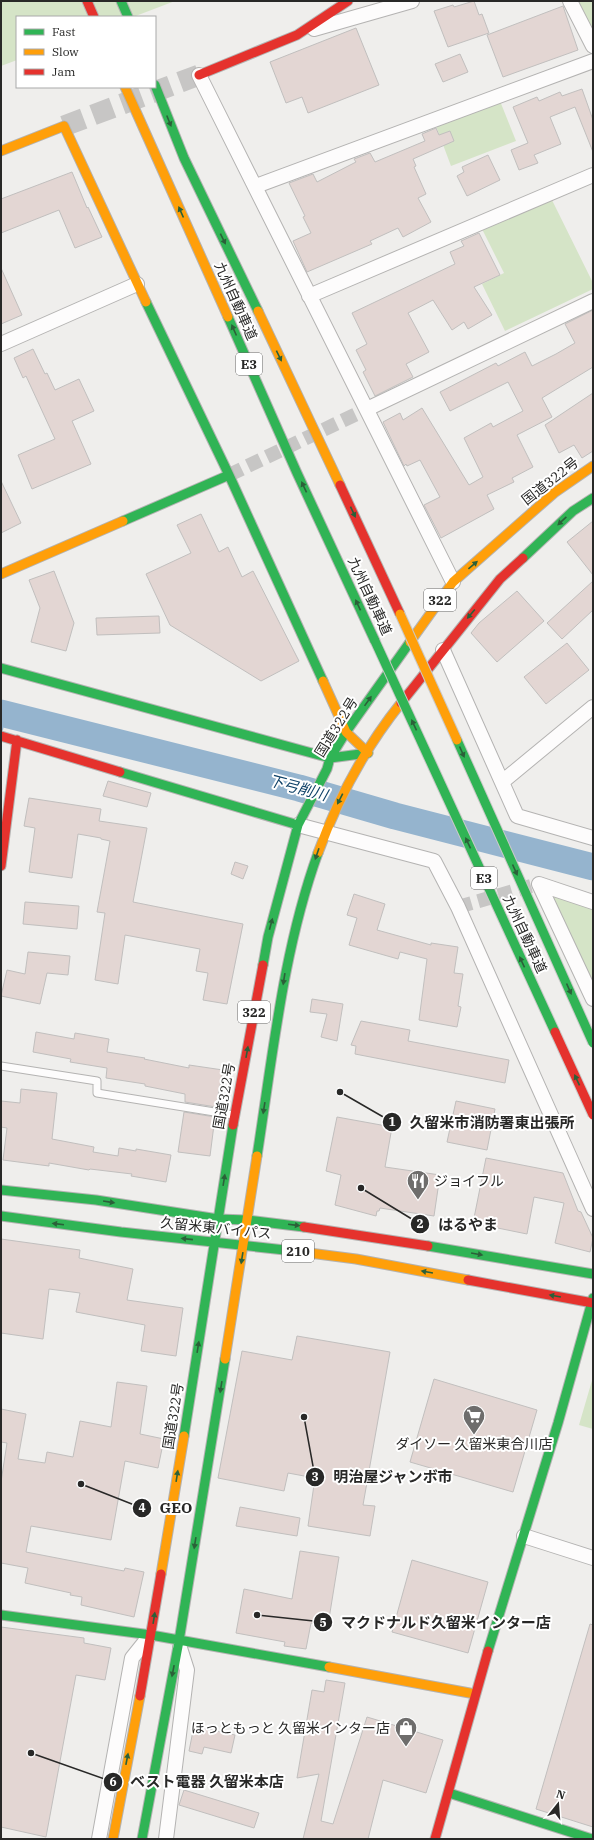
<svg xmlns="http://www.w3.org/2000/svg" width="594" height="1840" viewBox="0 0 594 1840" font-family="'IBM Plex Serif','Noto Sans JP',serif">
<rect width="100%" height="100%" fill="#efeeec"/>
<path fill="#d5e4c7" d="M1 1H175L133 17H17V60L1 66Z
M570 1H593V46Z
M500 101 516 141 451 166 436 126Z
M550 196 593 283V289L505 331 482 284 504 273 482 229Z
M539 884 593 902V997Z
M593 1377V1429L579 1425Z"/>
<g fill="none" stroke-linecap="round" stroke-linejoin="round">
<path stroke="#95b4ce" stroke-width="4.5" d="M1 729 3 714"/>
<path stroke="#95b4ce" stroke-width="27" d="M1 713 299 788 395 816 593 867"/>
</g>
<path fill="#e3d6d3" stroke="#c1bfbe" d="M474 1 479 15 482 14 489 33 448 47 434 11 453 5 454 7Z
M563 6 578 50 503 77 487 35Z
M356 28 379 85 308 113 302 97 286 103 270 62Z
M460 54 468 72 443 82 435 64Z
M582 89 593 120V152L575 107 550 117 561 144 534 155 538 163 519 170 511 150 528 143 513 107 537 97 539 101 560 92 562 96Z
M436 128 439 135 450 131 454 141 413 159 416 166 414 167 426 194 418 198 431 222 403 237 398 228 370 241 372 244 307 272 293 241 311 233 303 217 305 216 289 183 313 174 317 182 356 162 354 159 370 153 375 162 425 141 422 134Z
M488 155 500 180 467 196 457 176 464 172 462 167Z
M72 172 87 208 88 207 102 237 75 248 59 210 1 233V199Z
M479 233 500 275 474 287 492 315 468 329 464 322 452 330 433 300 408 313 429 352 406 364 413 377 375 396 363 372 366 370 356 350 367 344 352 313 455 264 450 252 464 246 461 241Z
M1 268 22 315 1 324Z
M593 310V367L542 398 552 417 517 435 533 467 512 478 514 482 487 495 494 509 441 538 424 505 440 497 420 460 407 466 406 464 404 466 383 422 400 413 403 420 422 408 469 485 483 477 464 438 491 423 493 427 523 411 508 382 450 411 440 392 496 363 498 366 525 352 532 366 556 354 575 343 565 324Z
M33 349 45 374 47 373 55 390 79 379 94 411 72 421 91 464 32 489 18 455 55 439 26 376 23 378 14 358Z
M593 393V451L582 458 574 445 559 453 545 425Z
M1 481 21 523 1 533Z
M201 514 219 552 228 547 242 577 253 571 299 661 261 681 170 625 146 574 191 553 177 525Z
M593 521V575L567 542Z
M54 571 74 623 66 651 31 642 40 608 29 580Z
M593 581V610L562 639 547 623Z
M517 591 544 621 497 662 471 633 479 623Z
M159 616 160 633 97 635 96 618Z
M567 643 589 670 546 704 524 677Z
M108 781 151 793 147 807 103 796Z
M29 798 101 809 99 821 147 828 133 902 243 924 227 1004 203 1000 208 973 196 971 200 949 125 935 118 984 95 980 105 913 97 912 110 841 101 839V838L78 834 72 878 29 872 35 828 24 826Z
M235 862 248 866 243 879 231 874Z
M354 894 385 904 377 930 431 945V943L458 947 454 973 463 974 458 1006 461 1007 457 1027 419 1020 427 959 400 952 398 959 349 945 357 918 347 915Z
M25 902 79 906 77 929 23 924Z
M28 952 70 956 68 975 47 973 40 1004 1 996 7 970 25 974Z
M312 999 343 1004 337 1041 321 1037 327 1014 310 1012Z
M361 1021 410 1030 408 1041 509 1060 505 1083 355 1054 356 1046 351 1045Z
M36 1032 74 1039 75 1033 109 1039 107 1052 145 1058 144 1059 189 1068V1065L223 1070 216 1107 185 1102V1094L145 1086V1084L106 1078 107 1068 70 1062 71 1059 33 1052Z
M21 1089 57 1093 52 1139 94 1147 93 1152 118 1156 119 1148 136 1151V1149L171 1155 166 1182 131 1176 132 1174 90 1169 89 1170 49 1163V1166L3 1160 7 1128 1 1127V1101L20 1103Z
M456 1101 495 1109 487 1150 447 1142Z
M184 1112 215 1117 210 1156 178 1152Z
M337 1117 392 1127 385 1167 440 1175 434 1216 380 1208 379 1211H377L376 1216 335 1205 341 1175 326 1171Z
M486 1158 563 1173 578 1211 581 1212 593 1238 590 1252 555 1243 564 1203 534 1197 527 1234 473 1223Z
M1 1239 80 1250 79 1258 133 1269 127 1300 183 1308 176 1356 141 1351 145 1325 76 1312 80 1293 49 1289 43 1339 1 1333Z
M297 1336 390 1352 363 1505 375 1506 370 1536 308 1526 315 1478 288 1473 284 1491 218 1478 242 1351 292 1360Z
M434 1379 537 1410 513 1492 410 1462Z
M117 1382 147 1386 140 1434 164 1439 158 1468 125 1461 111 1540 31 1526 26 1552 124 1571 125 1568 144 1572 134 1617 81 1605 82 1597 70 1595 71 1593 25 1583 28 1568 1 1563V1482L7 1443 1 1442V1409L26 1414 18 1459 45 1463 47 1452 73 1457 80 1421 111 1427Z
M240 1507 300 1518 297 1536 236 1526Z
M300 1551 339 1557 328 1625 311 1623 306 1649 284 1646 285 1642 236 1633 244 1589 292 1599Z
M412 1560 488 1582 468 1653 392 1632Z
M590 1624 593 1625V1827L536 1809Z
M1 1627 84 1638V1643L111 1648 105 1680 76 1675 46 1837 1 1827Z
M326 1680 345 1683 321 1821 333 1824 367 1717 443 1740 426 1793 383 1780 368 1839H303L319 1774 297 1778 312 1690 324 1692Z
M194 1726 235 1735 231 1753 204 1747 202 1754 189 1751Z
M184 1790 259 1813 254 1828 179 1805Z"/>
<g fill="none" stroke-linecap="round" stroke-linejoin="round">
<path stroke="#c7c6c5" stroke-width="14" stroke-dasharray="14 7" stroke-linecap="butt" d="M229 475 367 409
M458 907 531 886"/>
<path stroke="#c7c6c5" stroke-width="21" stroke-dasharray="21 10" stroke-linecap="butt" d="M64 126 199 75"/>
<g stroke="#b4b3b2" stroke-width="9">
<path id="lane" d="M1 1066 97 1081V1093L233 1115"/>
</g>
<g stroke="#b4b3b2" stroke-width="16">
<path id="street" d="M570 1 593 46
M314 29 412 1
M199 75 453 582
M256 186 593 61
M309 296 593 175
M1 344 137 284
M367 409 593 301
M443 650 517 816 593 838
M502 782 593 707
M298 825 434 861 458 907 593 1209
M593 902 539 884 593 999
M524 1536 593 1558
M99 1839 132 1658 148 1638
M166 1839 187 1670 180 1648"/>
</g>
<g stroke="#b4b3b2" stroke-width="11">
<path id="fast" d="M121 1 128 17
M155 85 184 158 258 311
M146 302 229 475 323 681
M228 317 297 473 375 641
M123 521 229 475
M523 558 573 511 593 498
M1 668 330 758 368 753
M120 772 298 825
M263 965 268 937 298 825 327 769 330 758 346 732 410 642
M257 1156C273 1054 283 950 318 853
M1 1190 96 1200 218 1219 247 1220 304 1227
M1 1216 121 1232 294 1251
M428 1246 593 1274
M184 1436 233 1125
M1 1615 151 1635 329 1667
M488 1651 558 1423 593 1298
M449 1793 592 1839
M142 1839 179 1641 225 1359"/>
</g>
<g stroke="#b4b3b2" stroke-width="11">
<path id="slow" d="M125 87 228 317
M1 151 64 126 146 302
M258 311 340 485
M1 574 123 521
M410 642 453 582 554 493 593 466
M323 681 346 732 368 753
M318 853C338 798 365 748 401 703
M294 1251 356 1259 468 1280
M225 1359 257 1156
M161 1574 184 1436
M329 1667 475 1694
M113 1839 140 1696"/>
</g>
<g stroke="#b4b3b2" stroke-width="11">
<path id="jam" d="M87 1 94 17
M199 75 297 35 348 1
M340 485 400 614
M401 703 500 579 523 558
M1 736 120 772
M1 866 17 740
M233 1125 263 965
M304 1227 428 1246
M468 1280 593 1303
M140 1696 161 1574
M435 1839 488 1651"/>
</g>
<use href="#lane" stroke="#fdfcfc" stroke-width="7"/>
<use href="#street" stroke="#fdfcfc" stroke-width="14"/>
<use href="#fast" stroke="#30b455" stroke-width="9"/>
<use href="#slow" stroke="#ff9f0a" stroke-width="9"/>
<use href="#jam" stroke="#e5322d" stroke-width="9"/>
<g stroke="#cac9c8" stroke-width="11" stroke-linecap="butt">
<path id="fast-bridge" d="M375 641 555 1032
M457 740 593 1043"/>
</g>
<g stroke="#cac9c8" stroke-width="11" stroke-linecap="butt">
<path id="slow-bridge" d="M400 614 457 740"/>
</g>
<g stroke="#cac9c8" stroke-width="11" stroke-linecap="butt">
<path id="jam-bridge" d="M555 1032 593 1115"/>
</g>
<use href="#fast-bridge" stroke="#30b455" stroke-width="9"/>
<use href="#slow-bridge" stroke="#ff9f0a" stroke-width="9"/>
<use href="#jam-bridge" stroke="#e5322d" stroke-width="9"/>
</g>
<defs><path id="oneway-solid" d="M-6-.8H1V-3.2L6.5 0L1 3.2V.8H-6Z"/></defs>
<g fill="#2b6039">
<use href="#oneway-solid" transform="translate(169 121) rotate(68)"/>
<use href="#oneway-solid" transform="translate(181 212) rotate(-114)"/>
<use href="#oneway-solid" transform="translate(223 239) rotate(64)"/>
<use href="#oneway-solid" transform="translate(234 330) rotate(-114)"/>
<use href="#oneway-solid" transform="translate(279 356) rotate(64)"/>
<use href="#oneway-solid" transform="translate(304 487) rotate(-115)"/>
<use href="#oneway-solid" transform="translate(353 512) rotate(65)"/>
<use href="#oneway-solid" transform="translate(562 521) rotate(137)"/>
<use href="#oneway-solid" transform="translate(473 565) rotate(-40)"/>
<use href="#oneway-solid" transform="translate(358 605) rotate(-115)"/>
<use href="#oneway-solid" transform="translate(471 614) rotate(130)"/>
<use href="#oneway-solid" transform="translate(368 701) rotate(-55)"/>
<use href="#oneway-solid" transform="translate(414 725) rotate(-115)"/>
<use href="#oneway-solid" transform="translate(462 752) rotate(66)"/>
<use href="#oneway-solid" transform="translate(340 799) rotate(117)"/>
<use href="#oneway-solid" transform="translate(468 843) rotate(-115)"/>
<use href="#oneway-solid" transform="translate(317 854) rotate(109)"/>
<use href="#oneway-solid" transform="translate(515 870) rotate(66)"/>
<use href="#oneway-solid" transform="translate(271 924) rotate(-75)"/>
<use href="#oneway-solid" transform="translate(522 962) rotate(-115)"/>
<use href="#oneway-solid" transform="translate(284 979) rotate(99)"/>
<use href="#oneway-solid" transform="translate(569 989) rotate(66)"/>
<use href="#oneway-solid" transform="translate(247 1052) rotate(-80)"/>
<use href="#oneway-solid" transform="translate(577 1080) rotate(-115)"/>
<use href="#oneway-solid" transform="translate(264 1108) rotate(99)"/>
<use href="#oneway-solid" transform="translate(224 1180) rotate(-81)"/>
<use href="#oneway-solid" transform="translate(109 1202) rotate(9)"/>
<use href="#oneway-solid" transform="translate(58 1224) rotate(-173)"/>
<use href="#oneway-solid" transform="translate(294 1225) rotate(7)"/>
<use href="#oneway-solid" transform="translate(187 1239) rotate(-174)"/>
<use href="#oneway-solid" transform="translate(477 1254) rotate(10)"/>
<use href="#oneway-solid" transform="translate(242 1258) rotate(99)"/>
<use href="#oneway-solid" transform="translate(427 1272) rotate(-170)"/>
<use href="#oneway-solid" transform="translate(555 1296) rotate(-170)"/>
<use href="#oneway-solid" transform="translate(198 1347) rotate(-81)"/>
<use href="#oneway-solid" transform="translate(221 1387) rotate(99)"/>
<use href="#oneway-solid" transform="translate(177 1476) rotate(-81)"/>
<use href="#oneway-solid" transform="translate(195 1543) rotate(99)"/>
<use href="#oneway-solid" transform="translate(154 1618) rotate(-81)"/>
<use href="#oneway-solid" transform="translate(173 1671) rotate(101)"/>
<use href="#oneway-solid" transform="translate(127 1759) rotate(-79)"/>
</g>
<defs>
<g id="restaurant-pin" transform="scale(1.15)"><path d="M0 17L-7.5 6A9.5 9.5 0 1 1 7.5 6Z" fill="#6e6d6c" stroke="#fff"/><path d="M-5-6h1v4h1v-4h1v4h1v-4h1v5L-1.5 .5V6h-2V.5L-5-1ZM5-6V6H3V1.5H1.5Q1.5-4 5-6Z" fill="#fff"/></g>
<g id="supermarket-pin" transform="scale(1.15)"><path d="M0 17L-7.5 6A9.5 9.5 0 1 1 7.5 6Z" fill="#6e6d6c" stroke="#fff"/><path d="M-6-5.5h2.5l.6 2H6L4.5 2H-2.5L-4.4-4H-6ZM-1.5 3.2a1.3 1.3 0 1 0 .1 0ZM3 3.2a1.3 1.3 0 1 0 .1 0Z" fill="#fff"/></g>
<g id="shop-pin" transform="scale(1.15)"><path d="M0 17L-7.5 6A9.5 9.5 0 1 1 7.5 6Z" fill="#6e6d6c" stroke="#fff"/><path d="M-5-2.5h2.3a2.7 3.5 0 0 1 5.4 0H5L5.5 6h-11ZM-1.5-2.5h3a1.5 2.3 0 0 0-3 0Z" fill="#fff"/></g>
</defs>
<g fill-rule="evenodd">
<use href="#restaurant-pin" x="418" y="1181"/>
<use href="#supermarket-pin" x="474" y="1416"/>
<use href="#shop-pin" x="406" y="1728"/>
</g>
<g text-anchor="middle" stroke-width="4" stroke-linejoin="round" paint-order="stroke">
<g fill="#fff" stroke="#686868" stroke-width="1">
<rect x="236" y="353" width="26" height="22" rx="3"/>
<rect x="424" y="589" width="32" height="22" rx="3"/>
<rect x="471" y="867" width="26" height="22" rx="3"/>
<rect x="238" y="1001" width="32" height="22" rx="3"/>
<rect x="282" y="1240" width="32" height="22" rx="3"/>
</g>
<g font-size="13" font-weight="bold" fill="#282827">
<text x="249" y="369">E3</text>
<text x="440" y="605">322</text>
<text x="484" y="883">E3</text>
<text x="254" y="1017">322</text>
<text x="298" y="1256">210</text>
</g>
<g font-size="14" fill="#282827" stroke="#fff">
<text transform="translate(236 301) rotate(66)" y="5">九州自動車道</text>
<text transform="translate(550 481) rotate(-38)" y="5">国道322号</text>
<text transform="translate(370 596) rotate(65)" y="5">九州自動車道</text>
<text transform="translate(336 727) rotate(-58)" y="5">国道322号</text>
<text transform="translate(525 934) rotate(65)" y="5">九州自動車道</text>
<text transform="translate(224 1096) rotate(-80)" y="5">国道322号</text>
<text transform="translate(216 1228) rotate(6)" y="5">久留米東バイパス</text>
<text transform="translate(173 1416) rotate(-81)" y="5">国道322号</text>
</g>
<g font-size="14" fill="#282827" stroke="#fff" text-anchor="start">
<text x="434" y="1186">ジョイフル</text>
<text x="474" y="1449" text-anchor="middle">ダイソー 久留米東合川店</text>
<text x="390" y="1733" text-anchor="end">ほっともっと 久留米インター店</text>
</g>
<g font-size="15" font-style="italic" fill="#0e4167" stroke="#fff">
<text transform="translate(298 788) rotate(15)" y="5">下弓削川</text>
</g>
</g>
<path fill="none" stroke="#282827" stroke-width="1.5" d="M340 1092L392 1122M361 1188L420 1224M304 1417L315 1477M81 1484L142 1508M257 1615L323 1622M31 1753L113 1782"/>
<g fill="#282827" stroke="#fff" stroke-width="1.5">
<circle cx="340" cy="1092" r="4"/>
<circle cx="361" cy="1188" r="4"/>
<circle cx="304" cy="1417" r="4"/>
<circle cx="81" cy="1484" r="4"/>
<circle cx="257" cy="1615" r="4"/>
<circle cx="31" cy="1753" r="4"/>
<circle cx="392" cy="1122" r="10"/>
<circle cx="420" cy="1224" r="10"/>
<circle cx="315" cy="1477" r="10"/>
<circle cx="142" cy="1508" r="10"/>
<circle cx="323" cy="1622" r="10"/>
<circle cx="113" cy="1782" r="10"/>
</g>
<g font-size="12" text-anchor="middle" font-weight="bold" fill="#fff">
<text x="392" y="1126">1</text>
<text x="420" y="1228">2</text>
<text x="315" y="1481">3</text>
<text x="142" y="1512">4</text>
<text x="323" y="1627">5</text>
<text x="113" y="1786">6</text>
</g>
<g font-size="15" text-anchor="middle" font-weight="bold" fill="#282827" stroke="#fff" stroke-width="4" stroke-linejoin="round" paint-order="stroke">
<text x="492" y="1128">久留米市消防署東出張所</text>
<text x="468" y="1230">はるやま</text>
<text x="393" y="1482">明治屋ジャンボ市</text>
<text x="176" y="1513">GEO</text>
<text x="446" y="1628">マクドナルド久留米インター店</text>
<text x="207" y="1787">ベスト電器 久留米本店</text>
</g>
<rect width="594" height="1840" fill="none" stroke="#282827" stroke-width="4"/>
<rect x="16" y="16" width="140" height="72" fill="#ffffff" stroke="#a9a9a9"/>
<rect x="24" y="29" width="20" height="6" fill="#30b455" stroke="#a9a9a9"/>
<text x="52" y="36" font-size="12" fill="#282827">Fast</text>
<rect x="24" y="49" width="20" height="6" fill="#ff9f0a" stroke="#a9a9a9"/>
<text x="52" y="56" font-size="12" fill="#282827">Slow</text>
<rect x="24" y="69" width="20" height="6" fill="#e5322d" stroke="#a9a9a9"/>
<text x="52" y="76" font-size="12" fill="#282827">Jam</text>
<g transform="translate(558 1804) rotate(17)" stroke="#ffffff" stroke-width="3" paint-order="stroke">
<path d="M0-3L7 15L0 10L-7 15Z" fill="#282827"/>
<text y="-6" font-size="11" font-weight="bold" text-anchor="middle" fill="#282827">N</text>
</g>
</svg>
